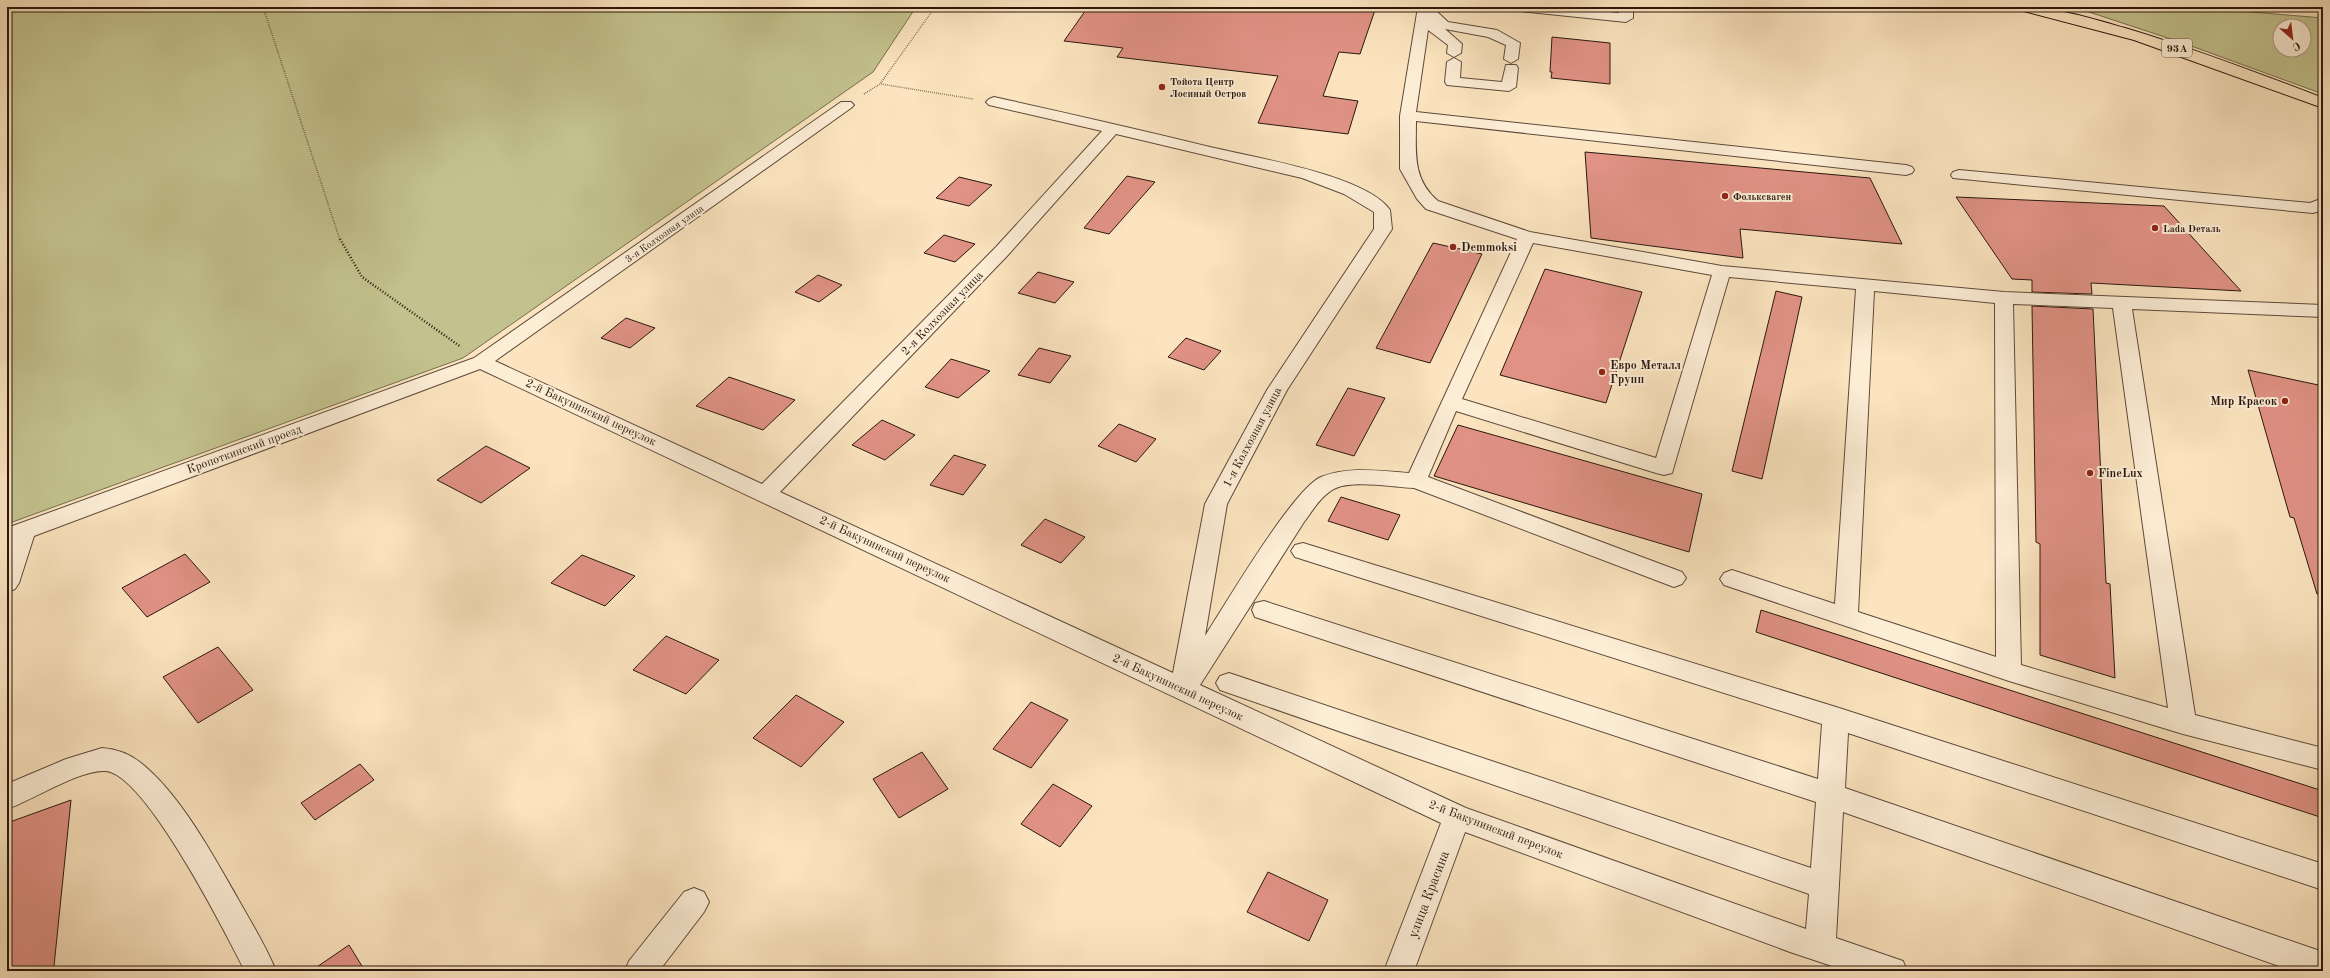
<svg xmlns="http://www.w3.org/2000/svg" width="2330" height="978" viewBox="0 0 2330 978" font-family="'Old Standard TT',serif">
<rect width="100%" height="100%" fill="#fbe4bf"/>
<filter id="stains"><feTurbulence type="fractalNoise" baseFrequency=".005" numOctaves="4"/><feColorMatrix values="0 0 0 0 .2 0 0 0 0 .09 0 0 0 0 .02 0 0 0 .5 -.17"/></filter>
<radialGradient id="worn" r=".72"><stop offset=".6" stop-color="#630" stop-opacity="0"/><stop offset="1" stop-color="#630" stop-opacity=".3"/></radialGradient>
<path fill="#c3c28e" stroke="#766c4e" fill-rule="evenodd" d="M7 7H916L873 72 463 358 7 524Z
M2065 7H2192L2323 18V94L2183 43 2086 11ZM2280 26H2304V50H2280Z"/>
<path fill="#e09285" stroke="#2a170e" d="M1088 7H1376L1360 54 1339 52 1323 96 1358 101 1348 134 1258 123 1278 76 1117 57 1123 48 1064 41Z
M1552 37 1610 43V84L1551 78 1552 72H1550Z
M1585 152 1870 178 1902 244 1740 229 1743 258 1591 238Z
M1127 176 1155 182 1109 234 1084 228Z
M959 177 992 185 969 206 936 198Z
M1956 197 2164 206 2241 291 2091 283 2092 294 2032 292V280L2012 279Z
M944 235 975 244 955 262 924 253Z
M1433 243 1482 254 1430 363 1376 348Z
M1545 269 1642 292 1606 403 1500 375Z
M1038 272 1074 282 1055 303 1018 293Z
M818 275 842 285 819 302 795 292Z
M1776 291 1802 297 1762 479 1732 471Z
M2032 306 2093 309 2106 583 2110 584 2115 678 2040 655V544L2036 542Z
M626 318 655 328 630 348 601 338Z
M1186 338 1221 351 1204 370 1168 357Z
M1039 348 1071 356 1050 383 1018 375Z
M951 359 990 371 958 398 925 387Z
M2248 370 2323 386V593L2317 594 2294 518 2290 517Z
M729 377 795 400 763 430 696 406Z
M1348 388 1385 398 1354 456 1316 445Z
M882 420 915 435 885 460 852 445Z
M1119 424 1156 439 1136 462 1098 446Z
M1458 425 1702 494 1689 552 1434 476Z
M486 446 530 468 481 503 437 480Z
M954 455 986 465 963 495 930 485Z
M1341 497 1400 515 1388 540 1328 521Z
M1045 519 1085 537 1061 563 1021 545Z
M185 554 210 582 147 617 122 588Z
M582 555 635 576 605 606 551 583Z
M1761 610 2323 791V818L1756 632Z
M666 636 719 660 686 694 633 670Z
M218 647 253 690 198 723 163 677Z
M796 695 844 722 801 767 753 738Z
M1031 702 1068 720 1031 768 993 749Z
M922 752 948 789 899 818 873 779Z
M360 764 374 780 315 820 301 803Z
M1053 784 1092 806 1060 847 1021 824Z
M71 800 54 966 40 971H7V823Z
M1268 872 1328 900 1309 941 1247 912Z
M349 945 365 971H311Z"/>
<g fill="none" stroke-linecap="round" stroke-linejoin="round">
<g stroke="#5e4a3a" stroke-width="2">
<path id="minor" d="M1418 7H1432L1448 22 1497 30 1520 43 1518 59 1511 63 1504 59 1506 45 1488 37 1445 29 1462 44 1461 53 1454 57 1447 53 1448 45 1428 30 1416 112 1906 165 1912 167 1914 170 1912 173 1906 175 1416 121C1416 152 1412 179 1438 201L1530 232 1722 266 2004 292 2323 305V317L2132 309 2195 715 2323 748V770L2183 734 2009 681 1724 585 1720 579 1724 573 1732 570 1835 604 1856 289 1729 277 1672 473 1664 475 1656 473 1456 411 1428 477 1682 572 1686 578 1682 584 1674 587 1666 584 1414 488C1393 487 1354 480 1336 488 1322 494 1313 510 1304 522L1200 685 1466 808 1806 929 1809 894 1220 690 1216 683 1220 676 1229 673 1811 868 1816 802 1255 617 1252 610 1255 603 1264 601 1818 779 1822 724 1295 557 1291 551 1295 545 1303 543 1836 707 2323 864V890L1848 733 1845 788 2323 952V971H2293L1843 812 1836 938 1903 961 1907 971H1847L1790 952 1465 832 1414 971H1384L1441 823 480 369 34 536 19 583 15 589 7 592V528L474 358 841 102H851L854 105 851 108 495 361 762 484 996 247 1102 131 989 105 986 102 989 99 994 97C1066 113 1138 129 1210 147 1251 157 1366 175 1390 210L1392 229 1287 390 1227 504 1205 636C1225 605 1293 489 1321 477 1348 466 1380 471 1409 473L1517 239 1426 209 1417 199 1400 169V116ZM1116 134 1302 178 1344 194 1374 212V229L1267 390 1205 504 1173 673 780 492 1008 255ZM1533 243 1712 275 1656 458 1462 399ZM1874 291 1995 303 1996 657 1858 612ZM2013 304 2113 308 2168 708 2021 665Z
M1513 7H1559L1619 13V7H1633V18L1626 22 1520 11Z
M1454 58 1461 62 1460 78 1502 82 1506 65H1516L1518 68 1516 87 1509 91 1447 85 1445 82 1447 62Z
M1959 170 2310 203 2323 198V210L2313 213 1953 178 1951 175 1953 172Z
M102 748C116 749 130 754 141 763 180 794 213 855 238 899 251 922 266 946 276 971H245C226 934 146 775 106 771 80 769 33 800 7 809V784L66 759Z
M694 888 704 892 709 902 704 912 659 971H625L629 961 684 892Z"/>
</g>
<g stroke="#2a170e" stroke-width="2">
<path id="highway" d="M2018 7C2055 7 2090 18 2125 28 2192 48 2258 73 2323 98V108L2134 40 2020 10Z"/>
</g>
<path stroke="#2a170e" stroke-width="1.5" stroke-dasharray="0.5 1.5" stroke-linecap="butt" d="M263 7 340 240
M881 84 973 99
M864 94 880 84 935 7"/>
<path stroke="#2a170e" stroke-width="2.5" stroke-dasharray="1 2" stroke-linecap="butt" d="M340 239 362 277 461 347"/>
<use href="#minor" fill="#fcedd5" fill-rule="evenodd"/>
<use href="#highway" fill="#fbe4bf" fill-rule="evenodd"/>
</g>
<g fill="#8f2418" stroke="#fcedd5" stroke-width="1.5">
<circle cx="1162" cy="87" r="4"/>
<circle cx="1725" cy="196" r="4"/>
<circle cx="2155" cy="228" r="4"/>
<circle cx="1453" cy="247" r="4"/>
<circle cx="1602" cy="372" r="4"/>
<circle cx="2285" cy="401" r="4"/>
<circle cx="2090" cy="473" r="4"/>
</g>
<g text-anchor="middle" stroke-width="4" stroke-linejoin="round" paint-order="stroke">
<g font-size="10" font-weight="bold" fill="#2a170e" stroke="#fcedd5" text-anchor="start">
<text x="1170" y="85">Тойота Центр<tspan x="1170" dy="12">Лосиный Остров</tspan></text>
<text x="1733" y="200">Фольксваген</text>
<text x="2163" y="232">Lada Dеталь</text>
</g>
<g font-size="10" fill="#2a170e" stroke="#fcedd5">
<text transform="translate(664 233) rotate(-35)" y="4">3-я Колхозная улица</text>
</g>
<rect fill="#fcedd5" stroke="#69574a" stroke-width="1" x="2162" y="39" width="30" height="18" rx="3"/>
<g font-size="11" font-weight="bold" fill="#2a170e">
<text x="2177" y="52">93A</text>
</g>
<g font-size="12" font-weight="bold" fill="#2a170e" stroke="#fcedd5" text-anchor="start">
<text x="1461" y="251">Demmoksi</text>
<text x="1610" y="369">Евро Металл<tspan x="1610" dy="14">Групп</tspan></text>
<text x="2277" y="405" text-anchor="end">Мир Красок</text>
<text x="2098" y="477">FineLux</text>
</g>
<g font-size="12" fill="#2a170e" stroke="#fcedd5">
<text transform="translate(942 313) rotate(-46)" y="4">2-я Колхозная улица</text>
<text transform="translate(591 412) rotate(25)" y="4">2-й Бакунинский переулок</text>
<text transform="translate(1252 437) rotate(-62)" y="4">1-я Колхозная улица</text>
<text transform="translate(244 449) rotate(-20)" y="4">Кропоткинский проезд</text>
<text transform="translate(885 549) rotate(25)" y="4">2-й Бакунинский переулок</text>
<text transform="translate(1178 687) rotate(25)" y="4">2-й Бакунинский переулок</text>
<text transform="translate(1496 829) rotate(21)" y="4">2-й Бакунинский переулок</text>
</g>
<g font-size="14" fill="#2a170e" stroke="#fcedd5">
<text transform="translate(1428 894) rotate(-69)" y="5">улица Красина</text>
</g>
</g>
<rect width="2330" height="978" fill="none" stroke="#fbe4bf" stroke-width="24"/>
<rect x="8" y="8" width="2314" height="962" fill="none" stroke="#2a170e" stroke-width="2"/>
<rect x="12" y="12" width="2306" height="954" fill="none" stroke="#2a170e"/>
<g transform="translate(2292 38) rotate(152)"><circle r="19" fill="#fcedd5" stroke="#a89785"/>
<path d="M0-3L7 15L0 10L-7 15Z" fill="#8f2418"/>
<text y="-6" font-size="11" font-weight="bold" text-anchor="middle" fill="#2a170e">С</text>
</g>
<rect width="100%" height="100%" filter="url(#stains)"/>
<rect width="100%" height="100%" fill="url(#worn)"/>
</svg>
